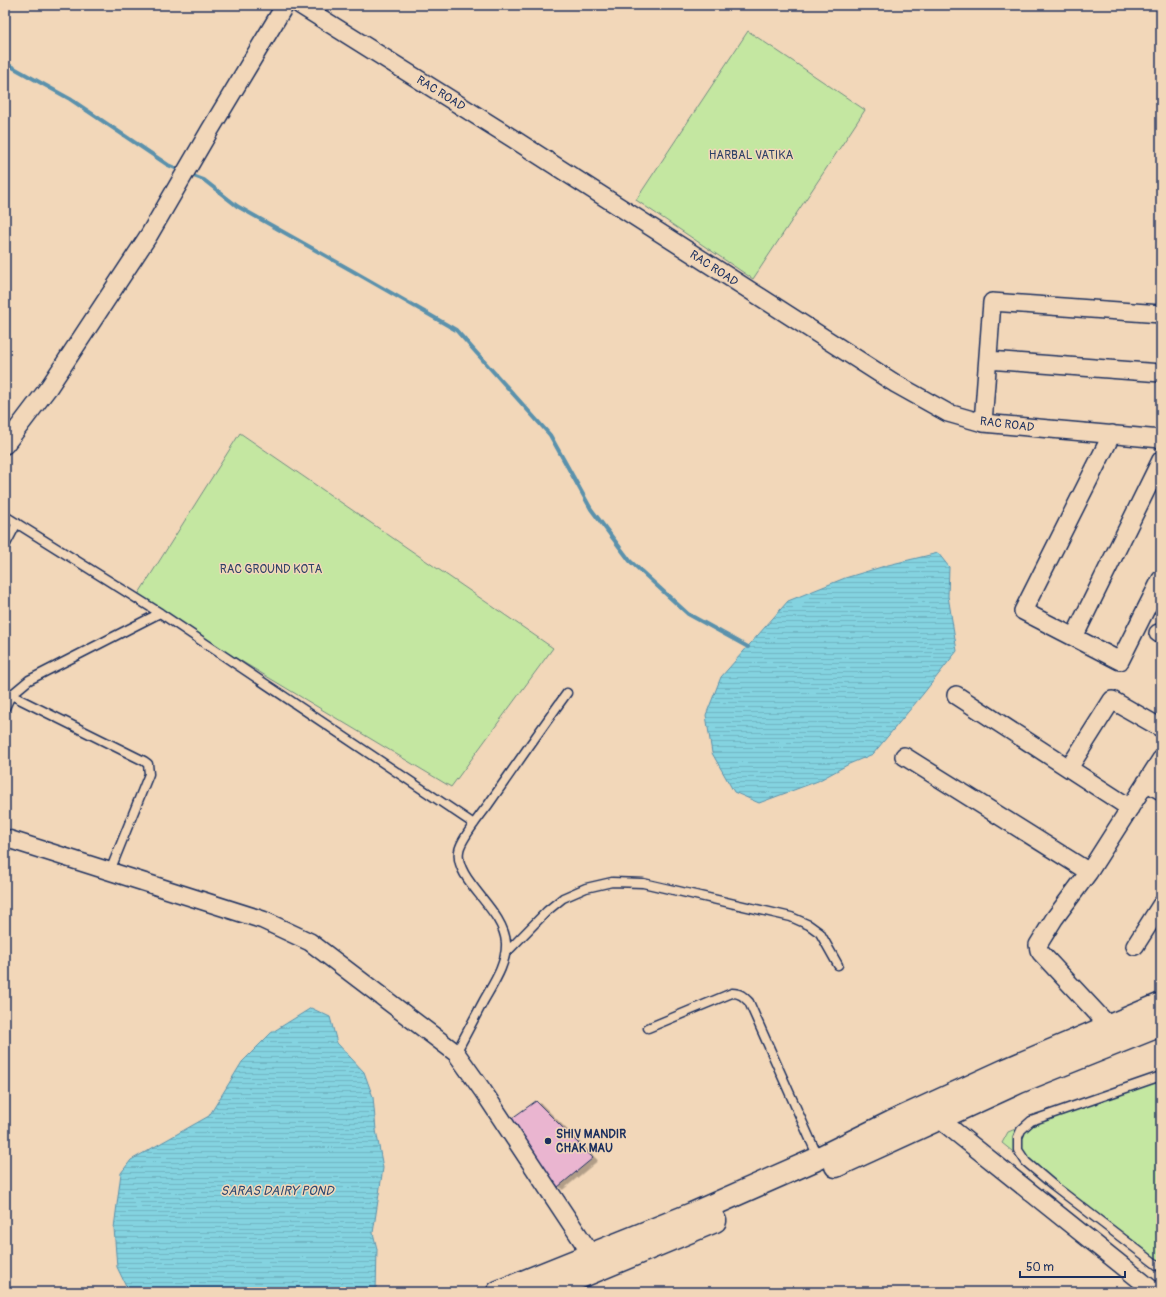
<svg xmlns="http://www.w3.org/2000/svg" width="1166" height="1297" viewBox="0 0 1166 1297" font-family="Pangolin,sans-serif">
<defs>
<pattern id="water-rules" width="6" height="5" patternUnits="userSpaceOnUse"><rect width="6" height="5" fill="#84d3e0"/><path d="M0 2.5h6" fill="none" stroke="#71b5c3"/></pattern>
<filter id="shadow"><feDropShadow dx="4.5" dy="2.5" stdDeviation="0" flood-color="#0004"/></filter>
</defs>
<rect width="100%" height="100%" fill="#f2d7b9"/>
<filter id="ink" filterUnits="userSpaceOnUse"><feTurbulence type="fractalNoise" baseFrequency=".025" numOctaves="2"/><feDisplacementMap in="SourceGraphic" scale="8" xChannelSelector="R" yChannelSelector="G"/><feConvolveMatrix kernelMatrix="1 2 1 2 8 2 1 2 1" color-interpolation-filters="sRGB"/></filter>
<g filter="url(#ink)">
<path fill="#c4e7a1" stroke="#708b80" d="M748 31 865 110 753 279 636 200Z
M240 433 553 648 451 787 136 598Z
M1161 1071V1271L1002 1143 1008 1132Z"/>
<path fill="url(#water-rules)" stroke="#5a91ac" d="M938 553 949 567 948 596 957 651 923 694 873 754 849 764 818 781 759 803 734 792 712 753 706 715 721 677 788 601 845 578 888 565Z
M311 1008 330 1017 337 1043 364 1072 373 1097 376 1130 383 1168 373 1233 377 1249 376 1292H129L117 1267 114 1228 121 1173 131 1160 209 1116 242 1062 271 1033Z"/>
<g fill="none" stroke-linecap="round" stroke-linejoin="round">
<path stroke="#5a91ac" stroke-width="4" d="M5 63 70 99 168 165 182 171
M188 174 204 180 237 206 351 270 456 330 550 435 591 509 630 561 688 614 748 647"/>
</g>
<path fill="#eab5d0" stroke="#1b2f5e" filter="url(#shadow)" d="M536 1101 593 1158 558 1187 505 1123Z"/>
<g fill="none" stroke-linecap="round" stroke-linejoin="round">
<g stroke="#1b2f5e" stroke-width="11">
<path id="lane" d="M5 516 160 613 474 824
M5 546 17 523
M5 692 144 761 148 764 149 774 110 871
M5 708 11 695 29 680 160 613
M505 954 547 911 563 898 586 888 612 882 643 883 791 917 809 925 820 933 838 965
M648 1028 732 993C740 993 743 996 749 1002L818 1157
M456 1053C465 1036 474 1019 483 1002 493 984 507 964 506 943 504 909 454 880 459 851 460 841 481 814 488 805 514 768 540 730 567 693
M1161 1076 1031 1121 1021 1130 1018 1137V1150L1026 1162 1053 1185 1161 1268"/>
</g>
<g stroke="#1b2f5e" stroke-width="20">
<path id="street" d="M300 5 512 138 896 384 948 413 983 423 1161 439
M988 360 1161 373
M983 423 992 302 1161 314
M1112 434 1023 611 1120 661 1161 579
M5 445 49 387 149 235 210 130 285 5
M1158 633 1161 635
M1074 637 1161 460
M956 695 1130 808
M904 756 1089 872
M1069 768 1112 700 1161 728
M1146 782 1161 791
M5 838 263 920 310 942 456 1053 483 1091 591 1254
M1135 946 1161 905
M1109 1026 1041 953 1039 950 1038 945 1054 919 1089 872 1161 759
M938 1118 1155 1292"/>
</g>
<g stroke="#1b2f5e" stroke-width="25">
<path id="secondary" d="M836 1166 1019 1082 1161 1025
M498 1292 692 1214 819 1158 892 1122 1008 1069 1161 1004
M544 1292 715 1221"/>
</g>
<use href="#lane" stroke="#f2d7b9" stroke-width="8"/>
<use href="#street" stroke="#f2d7b9" stroke-width="17"/>
<use href="#secondary" stroke="#f2d7b9" stroke-width="22"/>
</g>
</g>
<circle fill="#1b2f5e" stroke="#f2d7b9" stroke-width="1.5" cx="548" cy="1141" r="4"/>
<g text-anchor="middle" stroke-width="3" stroke-linejoin="round" paint-order="stroke">
<g font-size="12" fill="#1b2f5e" stroke="#f2d7b9">
<text transform="translate(441 93) rotate(32)" y="4">RAC ROAD</text>
<text transform="translate(714 268) rotate(33)" y="4">RAC ROAD</text>
<text transform="translate(1007 424) rotate(7)" y="4">RAC ROAD</text>
</g>
<g font-size="12" fill="#2c4165" stroke="#f2d7b9">
<text x="751" y="159">HARBAL VATIKA</text>
<text x="271" y="573">RAC GROUND KOTA</text>
</g>
<g font-size="12" font-weight="bold" fill="#1b2f5e" stroke="#f2d7b9" text-anchor="start">
<text x="556" y="1138">SHIV MANDIR<tspan x="556" dy="14">CHAK MAU</tspan></text>
</g>
<g font-size="13" font-style="italic" fill="#2b4872" stroke="#f2d7b9">
<text x="277" y="1195">SARAS DAIRY POND</text>
</g>
</g>
<rect width="1166" height="1297" fill="none" stroke="#f2d7b9" stroke-width="20"/>
<rect x="10" y="10" width="1146" height="1277" fill="none" stroke="#1b2f5e" stroke-width="1.5" filter="url(#ink)"/>
<path d="M1020 1271v6h105v-6" fill="none" stroke="#1b2f5e" stroke-width="2"/>
<text x="1026" y="1271" font-size="12" fill="#1b2f5e" stroke="#f2d7b9" stroke-width="3" paint-order="stroke">50 m</text>
</svg>
